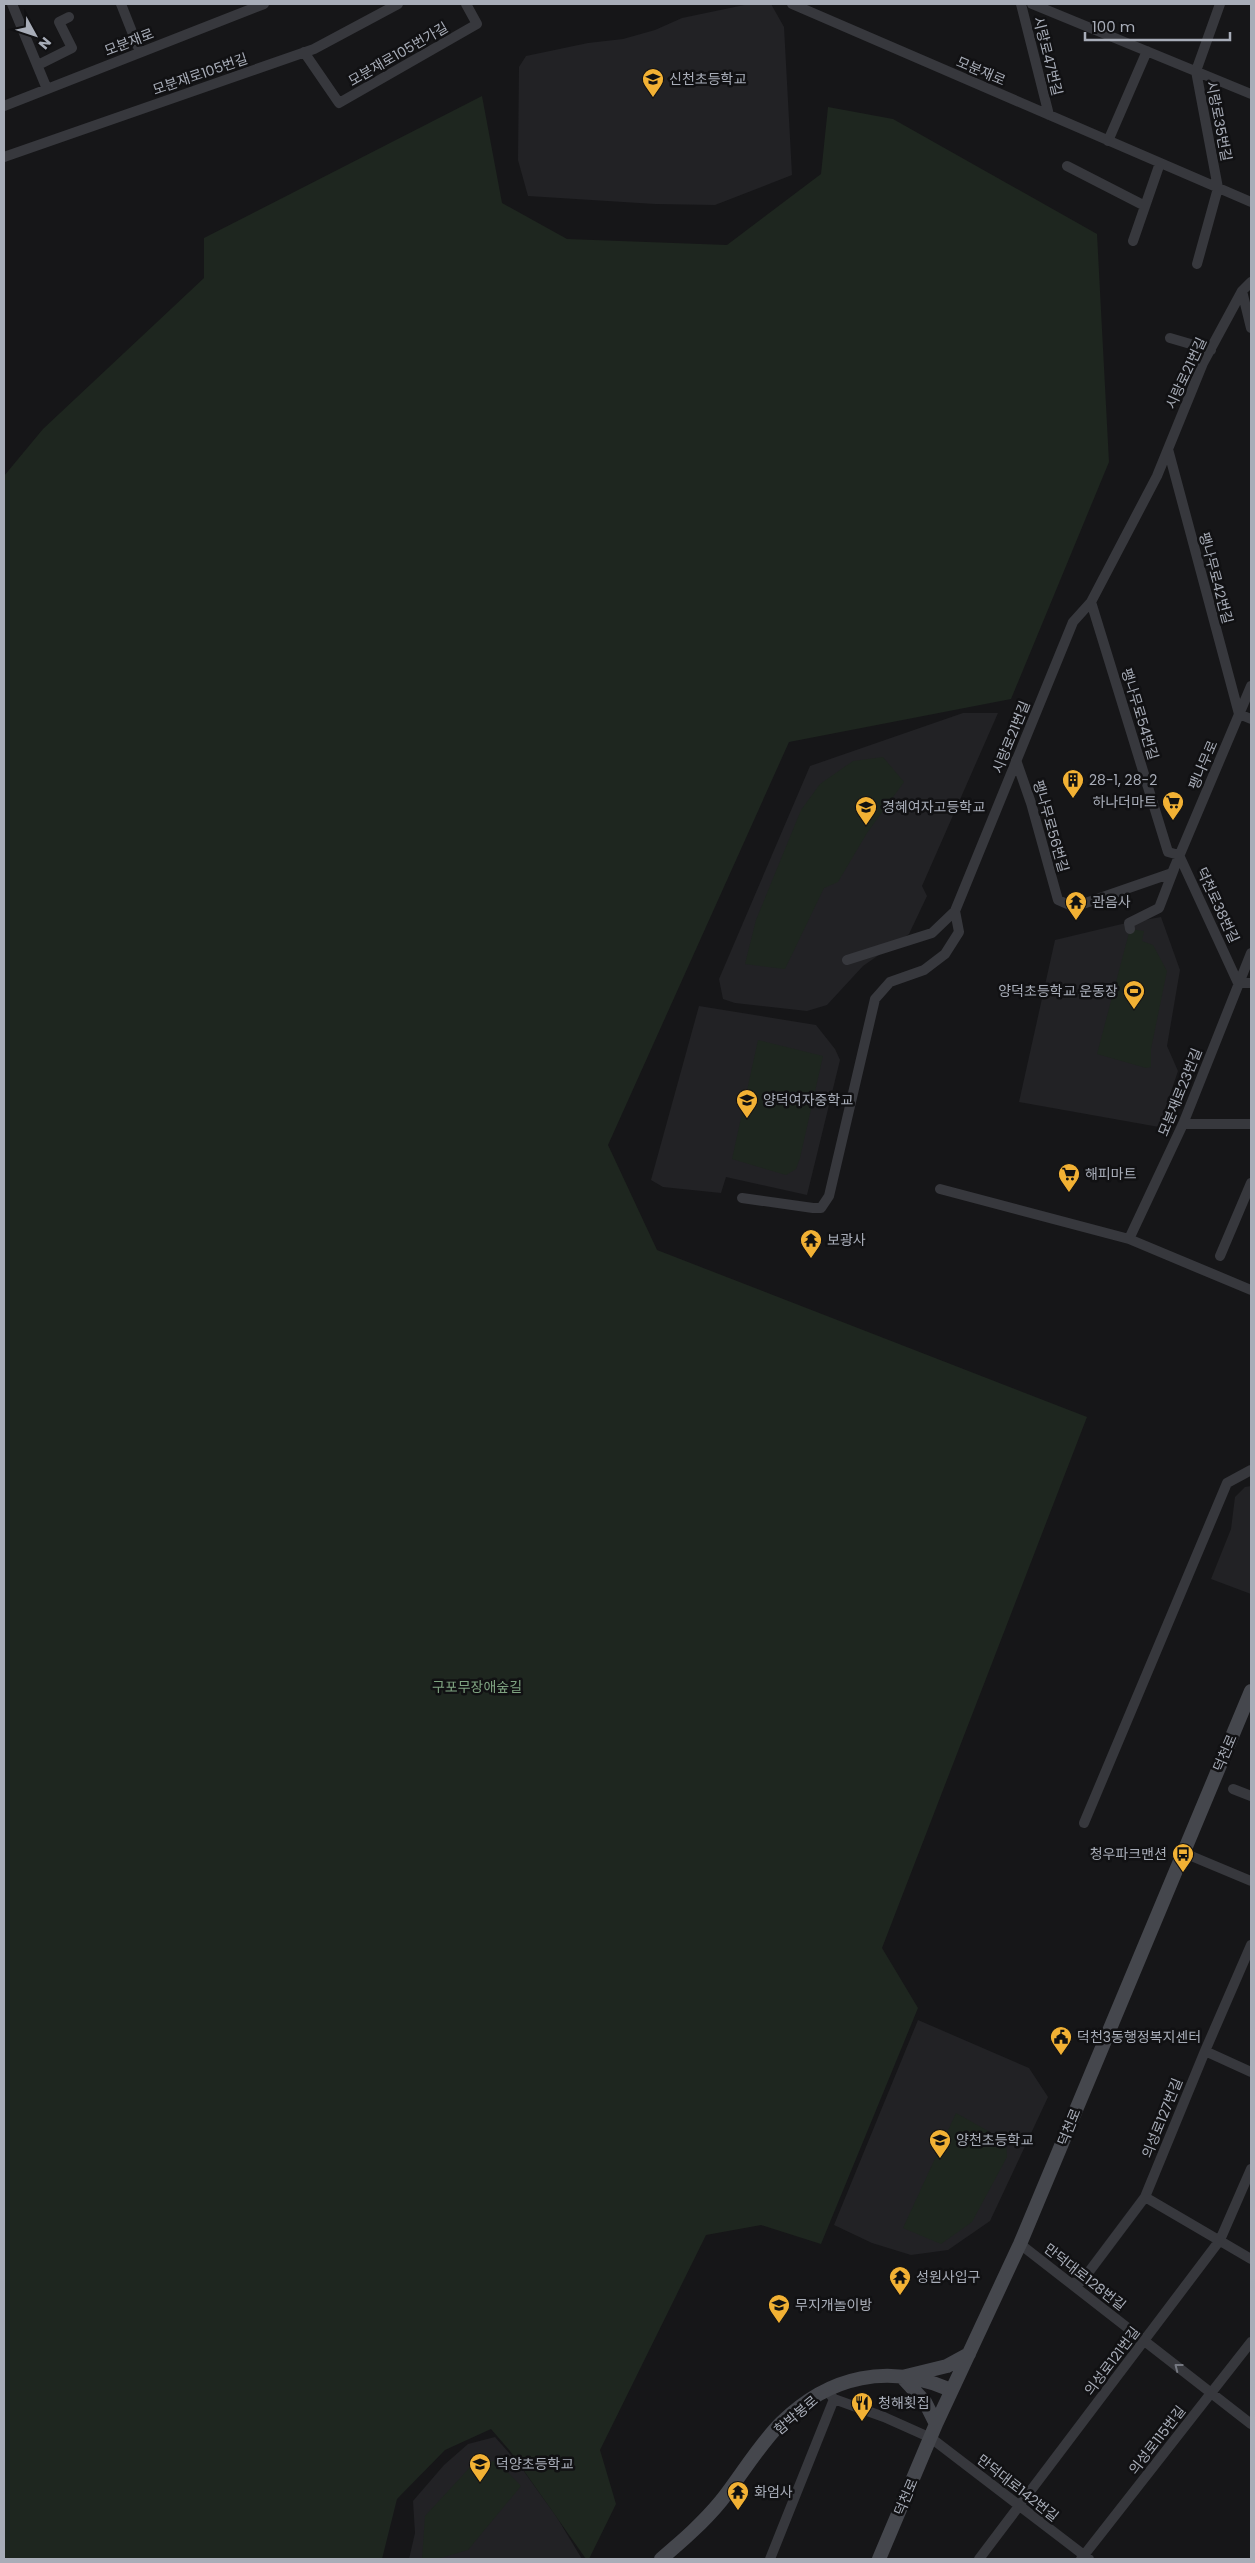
<svg xmlns="http://www.w3.org/2000/svg" width="1255" height="2563" viewBox="0 0 1255 2563" font-family="Poppins,'Noto Sans KR',sans-serif">
<rect width="100%" height="100%" fill="#161618"/>
<path fill="#222225" d="M749 4H771L784 27 792 175 715 205 655 204 528 196 518 160 519 67 526 56 588 43 623 39 655 30 682 18Z
M963 713H998L922 886 927 896 909 934 863 966 827 1005 807 1011 735 1003 723 999 719 979 810 766Z
M1161 917 1180 970 1167 1046 1178 1071 1159 1127 1019 1102 1055 940 1122 924Z
M699 1006 816 1025 835 1049 840 1060 807 1195 726 1177 721 1193 663 1187 651 1180Z
M1251 1486V1594L1211 1579 1231 1529 1235 1497 1245 1487Z
M918 2020 1029 2068 1048 2097 990 2221 948 2250 911 2255 872 2243 834 2225Z
M495 2437 518 2463 556 2516 582 2559H409L415 2533 413 2501 444 2465 468 2444Z"/>
<path fill="#1e261f" d="M482 96 502 203 567 239 727 245 821 174 828 107 893 119 1097 234 1109 462 1011 699 789 742 608 1145 657 1250 1087 1417 882 1948 918 2008 821 2244 761 2225 706 2235 600 2450 616 2504 589 2559H586L510 2451 491 2429 445 2450 397 2499 382 2559H4V476L43 429 204 278V238Z
M883 757 904 782 867 833 838 882 824 888 785 969 745 964 756 920 801 810 820 784 853 761Z
M1130 929 1144 931 1142 941 1153 945 1167 971 1151 1049V1067L1146 1068 1097 1054Z
M758 1040 823 1056 800 1158 796 1169 786 1175 732 1159Z
M956 2113 1006 2141 1007 2157 972 2222 941 2244 903 2228Z
M497 2461 521 2486 468 2550 437 2559H422L425 2516 473 2464Z"/>
<g fill="none" stroke-linecap="round" stroke-linejoin="round">
<path stroke="#37383d" stroke-width="10" d="M12 4 47 89
M121 4 140 52
M792 4 1251 202
M1021 4 1049 115
M1032 4 1251 94
M304 52 339 103 477 24 466 4
M38 65 72 48 59 22 69 17
M4 106 264 4
M1108 141 1147 51
M4 157 314 49 398 4
M1067 166 1145 206
M1133 241 1160 163
M1197 264 1218 188 1196 71 1220 4
M1242 291 1251 328
M1170 338 1211 350
M1168 449 1239 714 1251 719
M1091 602 1168 852 1179 855
M1016 760 1031 803 1058 900 1074 907 1172 873 1251 686
M1179 855 1238 983H1251
M1130 929 1129 923 1159 908 1174 869
M847 960 932 933 955 911
M1183 1124H1251
M940 1189 1129 1239 1251 1290
M742 1198 813 1208H821L829 1196 875 999 890 982 924 970 945 954 959 932 955 911 1073 622 1091 602 1157 476 1203 363 1242 291 1251 282
M1129 1239 1183 1124 1251 953
M1220 1256 1251 1183
M1233 1789 1251 1796
M1084 1823 1227 1483 1251 1470
M1184 1853 1251 1881
M1205 2051 1251 2072
M1145 2197 1251 2259
M1020 2244 1251 2424
M1073 2283 1082 2281 1145 2197 1205 2051 1251 1945
M827 2391 834 2399 884 2417 931 2438 1089 2559
M770 2559 834 2399
M979 2559 1220 2240 1251 2169
M1081 2559 1251 2342"/>
<path stroke="#45474d" stroke-width="14" d="M936 2424 925 2402 902 2377 947 2366 969 2354
M661 2559C682 2541 703 2523 721 2501 741 2476 758 2446 781 2423 830 2375 889 2363 951 2390
M879 2559 936 2424 1020 2244 1251 1691"/>
</g>
<defs><path id="oneway-chevron" d="M-2-3.5L2.5 0L-2 3.5" fill="none" stroke-width="1.6" stroke-linecap="round" stroke-linejoin="round" transform="scale(1.25)"/></defs>
<use stroke="#757881" href="#oneway-chevron" transform="translate(1178 2367) rotate(-142)"/>
<defs>
<g id="school-pin" transform="scale(1.125)"><path d="M0 17L-7.5 6A9.5 9.5 0 1 1 7.5 6Z" fill="#f2b134" stroke="#111113"/><path d="M0-5L7-2L0 1L-7-2ZM-4 1L0 2.5L4 1V4Q0 6-4 4Z" fill="#111"/></g>
<g id="building-pin" transform="scale(1.125)"><path d="M0 17L-7.5 6A9.5 9.5 0 1 1 7.5 6Z" fill="#f2b134" stroke="#111113"/><path d="M-4-6H4V6H1V3H-1V6H-4ZM-2.5-4.3h1.7v1.8h-1.7ZM.8-4.3h1.7v1.8H.8ZM-2.5-1h1.7V.8h-1.7ZM.8-1h1.7V.8H.8Z" fill="#111"/></g>
<g id="supermarket-pin" transform="scale(1.125)"><path d="M0 17L-7.5 6A9.5 9.5 0 1 1 7.5 6Z" fill="#f2b134" stroke="#111113"/><path d="M-6-5.5h2.5l.6 2H6L4.5 2H-2.5L-4.4-4H-6ZM-1.5 3.2a1.3 1.3 0 1 0 .1 0ZM3 3.2a1.3 1.3 0 1 0 .1 0Z" fill="#111"/></g>
<g id="temple-pin" transform="scale(1.125)"><path d="M0 17L-7.5 6A9.5 9.5 0 1 1 7.5 6Z" fill="#f2b134" stroke="#111113"/><path d="M0-6L5-2H3V0L6.5 2.5H4V6H1.5V3h-3V6H-4V2.5H-6.5L-3 0V-2H-5Z" fill="#111"/></g>
<g id="stadium-pin" transform="scale(1.125)"><path d="M0 17L-7.5 6A9.5 9.5 0 1 1 7.5 6Z" fill="#f2b134" stroke="#111113"/><path d="M0-5a6.5 5 0 1 0 0 10a6.5 5 0 1 0 0-10ZM-3.5-1.8h7v3.6h-7Z" fill="#111"/></g>
<g id="bus-pin" transform="scale(1.125)"><path d="M0 17L-7.5 6A9.5 9.5 0 1 1 7.5 6Z" fill="#f2b134" stroke="#111113"/><path d="M-5-6H5V4H4V6H2V4H-2V6H-4V4H-5ZM-3.5-4V0h7V-4ZM-3.5 1.2v1.5H-2V1.2ZM2 1.2v1.5H3.5V1.2Z" fill="#111"/></g>
<g id="civic-pin" transform="scale(1.125)"><path d="M0 17L-7.5 6A9.5 9.5 0 1 1 7.5 6Z" fill="#f2b134" stroke="#111113"/><path d="M-.6-6.5H3V-4.5H.6V-3L4-1V1h2V6H-6V1h2V-1L-.6-3ZM-1.2 2.5V6h2.4V2.5Z" fill="#111"/></g>
<g id="restaurant-pin" transform="scale(1.125)"><path d="M0 17L-7.5 6A9.5 9.5 0 1 1 7.5 6Z" fill="#f2b134" stroke="#111113"/><path d="M-5-6h1v4h1v-4h1v4h1v-4h1v5L-1.5 .5V6h-2V.5L-5-1ZM5-6V6H3V1.5H1.5Q1.5-4 5-6Z" fill="#111"/></g>
</defs>
<g fill-rule="evenodd">
<use href="#school-pin" x="653" y="79"/>
<use href="#building-pin" x="1073" y="780"/>
<use href="#supermarket-pin" x="1173" y="802"/>
<use href="#school-pin" x="866" y="807"/>
<use href="#temple-pin" x="1076" y="902"/>
<use href="#stadium-pin" x="1134" y="991"/>
<use href="#school-pin" x="747" y="1100"/>
<use href="#supermarket-pin" x="1069" y="1174"/>
<use href="#temple-pin" x="811" y="1240"/>
<use href="#bus-pin" x="1183" y="1854"/>
<use href="#civic-pin" x="1061" y="2037"/>
<use href="#school-pin" x="940" y="2140"/>
<use href="#temple-pin" x="900" y="2277"/>
<use href="#school-pin" x="779" y="2305"/>
<use href="#restaurant-pin" x="862" y="2403"/>
<use href="#school-pin" x="480" y="2464"/>
<use href="#temple-pin" x="738" y="2492"/>
</g>
<g text-anchor="middle" stroke-width="5" stroke-linejoin="round" paint-order="stroke">
<g font-size="14" fill="#a8adb8" stroke="#111113">
<text transform="translate(129 42) rotate(-21)" y="5">모분재로</text>
<text transform="translate(398 54) rotate(-30)" y="5">모분재로105번가길</text>
<text transform="translate(1048 56) rotate(76)" y="5">시랑로47번길</text>
<text transform="translate(981 71) rotate(23)" y="5">모분재로</text>
<text transform="translate(200 74) rotate(-19)" y="5">모분재로105번길</text>
<text transform="translate(1219 121) rotate(79)" y="5">시랑로35번길</text>
<text transform="translate(1186 373) rotate(-65)" y="5">시랑로21번길</text>
<text transform="translate(1216 578) rotate(75)" y="5">팽나무로42번길</text>
<text transform="translate(1140 714) rotate(73)" y="5">팽나무로54번길</text>
<text transform="translate(1011 737) rotate(-68)" y="5">시랑로21번길</text>
<text transform="translate(1203 765) rotate(-67)" y="5">팽나무로</text>
<text transform="translate(1051 826) rotate(74)" y="5">팽나무로56번길</text>
<text transform="translate(1218 905) rotate(65)" y="5">덕천로38번길</text>
<text transform="translate(1180 1092) rotate(-68)" y="5">모분재로23번길</text>
<text transform="translate(1225 1753) rotate(-67)" y="5">덕천로</text>
<text transform="translate(1162 2118) rotate(-68)" y="5">의성로127번길</text>
<text transform="translate(1069 2127) rotate(-68)" y="5">덕천로</text>
<text transform="translate(1085 2277) rotate(38)" y="5">만덕대로128번길</text>
<text transform="translate(1112 2361) rotate(-53)" y="5">의성로121번길</text>
<text transform="translate(796 2415) rotate(-40)" y="5">함박봉로</text>
<text transform="translate(1157 2440) rotate(-52)" y="5">의성로115번길</text>
<text transform="translate(1018 2488) rotate(38)" y="5">만덕대로142번길</text>
<text transform="translate(906 2497) rotate(-67)" y="5">덕천로</text>
</g>
<g font-size="14" fill="#a8adb8" stroke="#111113" text-anchor="start">
<text x="669" y="84">신천초등학교</text>
<text x="1089" y="785">28-1, 28-2</text>
<text x="1157" y="807" text-anchor="end">하나더마트</text>
<text x="882" y="812">경혜여자고등학교</text>
<text x="1092" y="907">관음사</text>
<text x="1118" y="996" text-anchor="end">양덕초등학교 운동장</text>
<text x="763" y="1105">양덕여자중학교</text>
<text x="1085" y="1179">해피마트</text>
<text x="827" y="1245">보광사</text>
<text x="1167" y="1859" text-anchor="end">청우파크맨션</text>
<text x="1077" y="2042">덕천3동행정복지센터</text>
<text x="956" y="2145">양천초등학교</text>
<text x="916" y="2282">성원사입구</text>
<text x="795" y="2310">무지개놀이방</text>
<text x="878" y="2408">청해횟집</text>
<text x="496" y="2469">덕양초등학교</text>
<text x="754" y="2497">화엄사</text>
</g>
<g font-size="14" fill="#7fa381" stroke="#111113">
<text x="477" y="1692">구포무장애숲길</text>
</g>
</g>
<rect width="1255" height="2563" fill="none" stroke="#a8adb8" stroke-width="10"/>
<g transform="translate(35 35) rotate(130)" stroke="#111113" stroke-width="4" paint-order="stroke">
<path d="M0-4L9 19L0 12L-9 19Z" fill="#a8adb8"/>
<text y="-8" font-size="14" font-weight="bold" text-anchor="middle" fill="#a8adb8">N</text>
</g>
<path d="M1085 32v8h145v-8" fill="none" stroke="#a8adb8" stroke-width="2.5"/>
<text x="1092" y="32" font-size="15" fill="#a8adb8" stroke="#111113" stroke-width="4" paint-order="stroke">100 m</text>
</svg>
